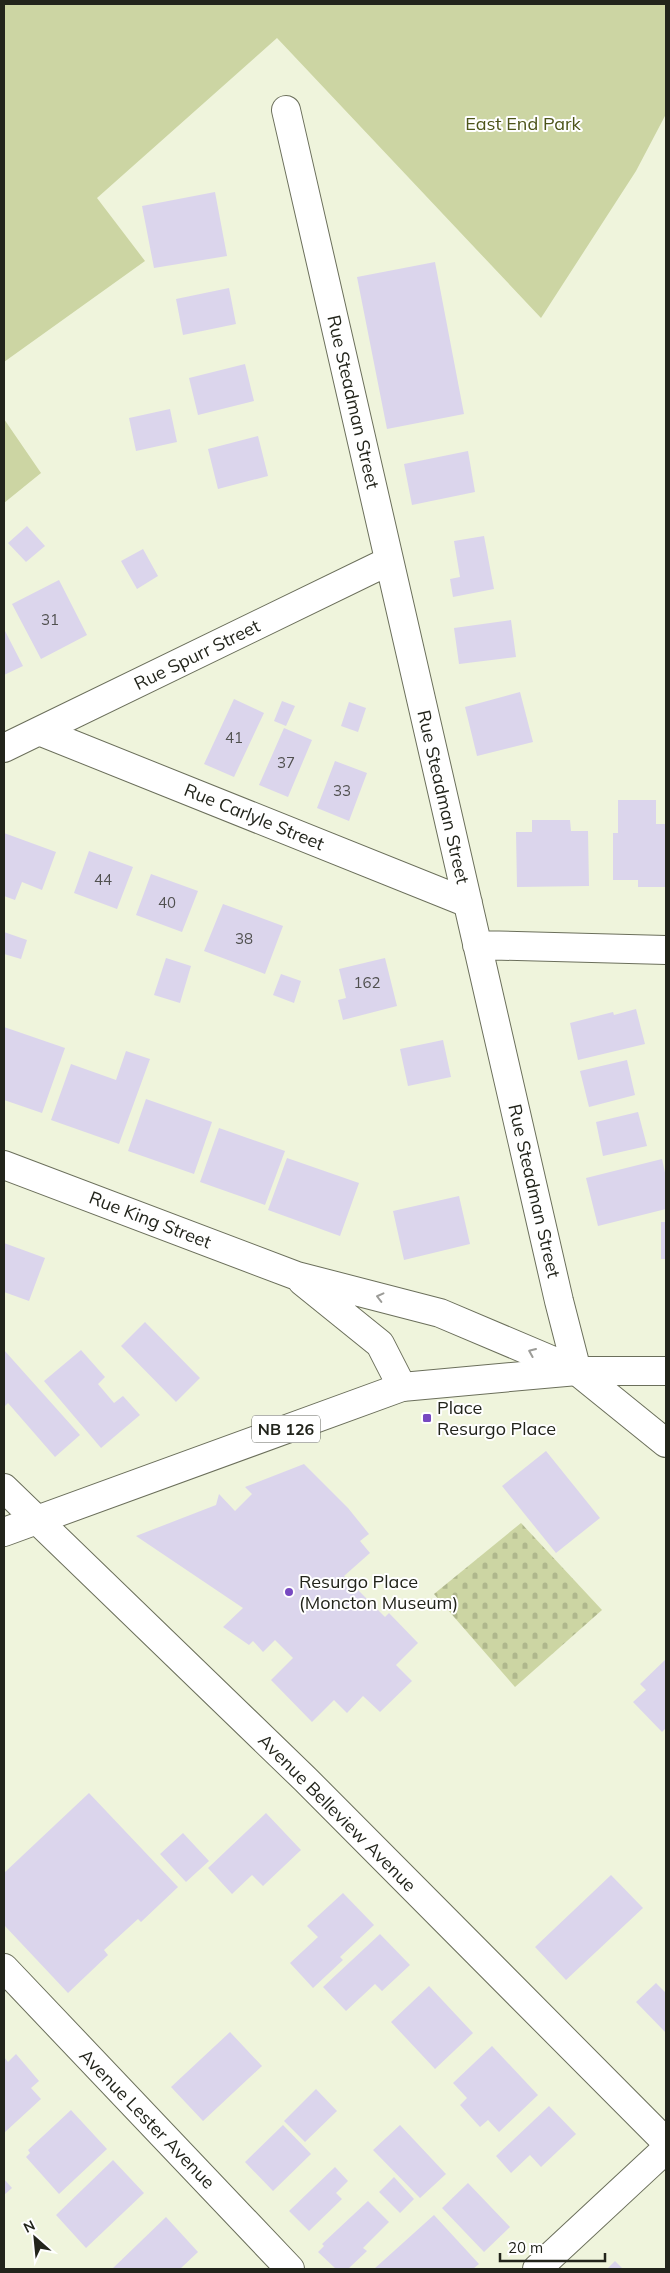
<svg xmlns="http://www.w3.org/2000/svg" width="670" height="2273" viewBox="0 0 670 2273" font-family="Mulish,sans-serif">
<defs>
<pattern id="cemetery-stones" width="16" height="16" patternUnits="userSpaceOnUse" patternTransform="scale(1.25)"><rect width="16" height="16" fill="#ccd5a3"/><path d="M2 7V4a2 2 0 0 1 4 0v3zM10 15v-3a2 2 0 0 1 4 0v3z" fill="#afb78c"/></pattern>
</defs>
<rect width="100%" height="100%" fill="#eff4dc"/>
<path fill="#ccd5a3" d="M4 4H666V114L636 171 541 318 277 38 97 198 145 261 4 362Z
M4 419 41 473 4 503Z"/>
<path fill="url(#cemetery-stones)" d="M521 1523 602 1610 515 1687 434 1594Z"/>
<path fill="#dbd5ec" d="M215 192 227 256 154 268 142 206Z
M435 262 464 414 387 429 357 277Z
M229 288 236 324 183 335 176 299Z
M245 364 254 401 198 415 189 378Z
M170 409 177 442 136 451 129 418Z
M258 436 268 476 218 489 208 449Z
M468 451 475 492 412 505 404 464Z
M27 526 45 546 26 562 8 543Z
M484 536 494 589 453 597 450 579 460 577 454 541Z
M143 549 158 576 137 589 121 561Z
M59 580 87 635 41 659 12 604Z
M511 620 516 657 459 664 454 628Z
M4 629 23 666 4 675Z
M520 692 533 742 477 756 465 707Z
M234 699 264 713 234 777 204 764Z
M282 701 295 706 286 726 274 721Z
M349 702 366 708 358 732 341 726Z
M284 728 312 740 288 797 259 785Z
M335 761 367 773 349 821 317 808Z
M618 800H656V824H666V887H638V880H613V833H618Z
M532 820H570L571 831H588L589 886 517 887 516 832H532Z
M4 833 56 852 42 890 22 882 15 900 4 896Z
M89 851 133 867 117 909 74 893Z
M151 874 198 891 182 932 136 915Z
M223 904 283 926 265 974 204 951Z
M4 932 27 940 21 959 4 954Z
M166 958 191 966 180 1003 154 995Z
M385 958 397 1006 343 1020 338 1000 346 998 339 969Z
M281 974 301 981 294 1003 273 995Z
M636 1009 645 1044 578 1060 570 1023 613 1012 614 1015Z
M4 1027 65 1048 42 1113 4 1100Z
M443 1040 451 1077 408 1086 400 1049Z
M126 1051 150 1059 119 1144 51 1120 71 1064 116 1080Z
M627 1060 635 1095 589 1107 580 1071Z
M146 1099 212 1122 194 1174 128 1151Z
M638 1112 647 1146 603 1156 596 1122Z
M219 1128 285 1151 265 1205 200 1182Z
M287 1158 359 1183 340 1236 268 1210Z
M662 1159 666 1177V1209L598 1226 586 1178Z
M459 1196 470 1244 404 1260 393 1211Z
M661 1222H666V1259H661Z
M4 1243 45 1258 29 1301 4 1292Z
M145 1322 200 1378 176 1402 121 1346Z
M4 1350 80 1435 55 1457 8 1403 4 1407Z
M81 1350 105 1377 98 1384 114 1403 123 1396 140 1415 101 1448 44 1381Z
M546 1451 600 1518 556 1553 502 1486Z
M304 1464 348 1508 369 1534 360 1541 370 1553 344 1576 385 1617 389 1613 418 1643 396 1665 412 1681 380 1712 363 1696 347 1713 334 1700 312 1722 271 1680 293 1658 275 1640 263 1652 253 1641 249 1645 223 1627 243 1608 136 1536 216 1505 219 1494 235 1511 252 1494 245 1487Z
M666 1659V1728L662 1732 633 1702 646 1690 640 1684Z
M89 1793 178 1887 141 1922 138 1919 104 1950 108 1955 68 1993 4 1925V1873Z
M266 1813 301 1850 263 1886 252 1875 232 1894 208 1868Z
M183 1833 209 1861 186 1882 160 1854Z
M611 1875 643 1908 566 1980 535 1947Z
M343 1893 374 1925 340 1957 343 1960 313 1988 290 1963 318 1937 307 1926Z
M380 1934 410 1965 382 1991 375 1984 346 2011 323 1987Z
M656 1983 666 1993V2033L636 2002Z
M429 1986 473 2033 435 2069 391 2022Z
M230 2032 262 2066 203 2121 171 2087Z
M492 2046 538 2095 499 2132 488 2120 480 2127 460 2105 467 2098 453 2083Z
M16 2054 39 2081 31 2088 41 2099 4 2133V2057L8 2062Z
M316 2089 337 2111 305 2142 284 2121Z
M549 2106 576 2134 541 2167 530 2155 511 2173 496 2156Z
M71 2110 107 2149 59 2194 26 2157 30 2153 28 2150Z
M283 2125 311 2154 273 2191 245 2162Z
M400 2125 446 2174 420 2198 373 2150Z
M113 2160 144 2193 86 2248 56 2215Z
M335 2167 348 2181 336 2193 342 2199 309 2231 289 2211Z
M394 2177 414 2199 400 2213 379 2192Z
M4 2179 12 2188 4 2195Z
M468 2183 510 2227 484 2252 442 2208Z
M368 2201 389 2222 363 2248 367 2251 348 2269H336L318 2252 324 2246 322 2244Z
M434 2215 479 2264 473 2269H374Z
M166 2217 198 2252 180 2269H112Z
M615 2261 623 2269H607Z"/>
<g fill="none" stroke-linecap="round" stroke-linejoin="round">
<g stroke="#6b6f5b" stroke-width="30">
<path id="minor" d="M286 110 559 1301 577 1371
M39 731 468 903
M4 748 389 561
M477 945 666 950
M4 1165 297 1276 440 1313 577 1371 666 1443
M302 1281 380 1344 402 1387
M4 1488 305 1779 666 2142
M4 1968 290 2269"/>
</g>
<g stroke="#6b6f5b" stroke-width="30">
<path id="secondary" d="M537 2269 666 2149"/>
</g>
<g stroke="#6b6f5b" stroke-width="30">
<path id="primary" d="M4 1532 402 1387 577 1371H666"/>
</g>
<use href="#minor" stroke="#fff" stroke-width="28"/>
<use href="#secondary" stroke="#fff" stroke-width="28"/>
<use href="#primary" stroke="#fff" stroke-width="28"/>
</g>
<defs><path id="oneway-chevron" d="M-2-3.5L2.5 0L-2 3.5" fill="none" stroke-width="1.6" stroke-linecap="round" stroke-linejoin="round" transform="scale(1.25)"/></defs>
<g stroke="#9c9c98">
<use href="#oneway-chevron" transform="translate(380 1297) rotate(-166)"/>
<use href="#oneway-chevron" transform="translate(532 1352) rotate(-157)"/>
</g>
<g fill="#7749c1" stroke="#fff" stroke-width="2">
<rect x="422" y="1413" width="10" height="10" rx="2.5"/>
<circle cx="289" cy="1592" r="5"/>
</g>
<g text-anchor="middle" stroke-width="4" stroke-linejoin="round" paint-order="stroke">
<g font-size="15" fill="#50504f">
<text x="50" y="625">31</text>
<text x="234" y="743">41</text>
<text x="286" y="768">37</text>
<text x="342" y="796">33</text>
<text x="103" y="885">44</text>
<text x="167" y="908">40</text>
<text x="244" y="944">38</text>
<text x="367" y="988">162</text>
</g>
<rect fill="#fff" stroke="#64665f" stroke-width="1" x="252" y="1415.5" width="68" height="27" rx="4"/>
<g font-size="16" font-weight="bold" fill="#22241b">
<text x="286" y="1435">NB 126</text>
</g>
<g font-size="18" fill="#4c5419" stroke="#fff">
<text x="523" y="130">East End Park</text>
</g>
<g font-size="18" fill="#22241b" stroke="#fff">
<text transform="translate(353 402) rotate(77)" y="6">Rue Steadman Street</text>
<text transform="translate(197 655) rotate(-26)" y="6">Rue Spurr Street</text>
<text transform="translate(443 797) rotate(77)" y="6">Rue Steadman Street</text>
<text transform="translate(254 817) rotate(22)" y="6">Rue Carlyle Street</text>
<text transform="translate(534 1191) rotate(77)" y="6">Rue Steadman Street</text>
<text transform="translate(150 1220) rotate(21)" y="6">Rue King Street</text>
<text transform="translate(337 1813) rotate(45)" y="6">Avenue Belleview Avenue</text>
<text transform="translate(147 2119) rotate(46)" y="6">Avenue Lester Avenue</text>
</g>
<g font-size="18" fill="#22241b" stroke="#fff" text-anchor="start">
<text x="437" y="1414">Place<tspan x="437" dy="21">Resurgo Place</tspan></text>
<text x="299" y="1588">Resurgo Place<tspan x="299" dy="21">(Moncton Museum)</tspan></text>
</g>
</g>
<rect width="670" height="2273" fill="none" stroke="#22241b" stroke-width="10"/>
<g transform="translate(35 2238) rotate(333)" stroke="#ffffff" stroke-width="4" paint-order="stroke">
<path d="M0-4L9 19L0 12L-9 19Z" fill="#22241b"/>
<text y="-8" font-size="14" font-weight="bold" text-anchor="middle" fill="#22241b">N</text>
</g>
<path d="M500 2253v8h105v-8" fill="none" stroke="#22241b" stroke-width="2.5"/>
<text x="508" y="2253" font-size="15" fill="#22241b" stroke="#ffffff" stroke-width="4" paint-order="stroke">20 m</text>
</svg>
